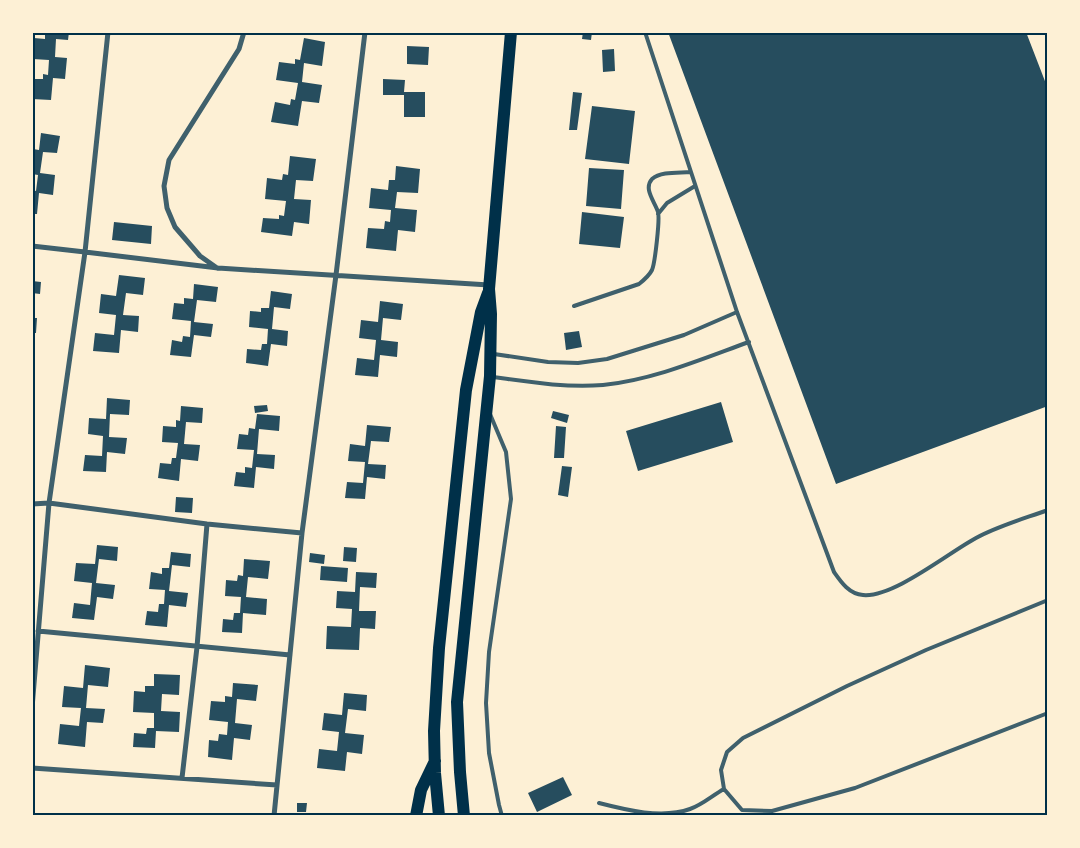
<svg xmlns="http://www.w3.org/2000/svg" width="1080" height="848" viewBox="0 0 1080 848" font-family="Commissioner,sans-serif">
<rect width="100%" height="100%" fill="#fdf0d5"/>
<path fill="#264d5e" d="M51 32H69L68 40 56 39 55 57 67 58 65 79 53 78 51 100 32 99V79H43V74L48 75 49 60 33 59 34 38 45 39V35H51Z
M583 32H592L591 40 582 39Z
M668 32H1026L1048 89V406L836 484Z
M304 38 325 42 322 66 304 63 302 82 322 85 319 103 302 101 298 126 271 122 275 102 290 105 291 99 295 100 298 83 276 80 279 62 295 64V59L300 60Z
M407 46 429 47 428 65 407 64Z
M614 49 615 71 603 72 602 50Z
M383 79 405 80 404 92H425V117H404V95H383Z
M573 92 582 93 577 130H569Z
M592 106 635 111 629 164 585 159Z
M41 133 60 136 57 153 43 152 40 173 55 175 53 195 39 193 37 214H32V190L36 191 38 175 32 174V155L33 149 39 150Z
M290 156 316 159 313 181 296 180 294 199 311 200 309 224 294 222 292 236 261 232 263 218 279 219V215L284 216 286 201 265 199 267 178 282 180 283 174 288 175Z
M396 166 420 169 418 193 397 192 395 208 417 210 415 232 398 230 396 251 366 248 368 228 384 229 385 221 390 222 391 210 369 208 371 188 388 190 389 180H395Z
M589 168 624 170 621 209 586 206Z
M582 212 624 217 620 248 579 244Z
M114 222 152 226 151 244 112 240Z
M119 275 145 278 143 295 126 293 123 315 139 316 138 332 121 330 119 353 93 351 95 333 114 335 116 315 99 313 101 294 116 296Z
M32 281 41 282 40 294 32 293Z
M194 284 218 287 216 302 197 300 194 322 213 324 211 337 194 335 191 357 170 355 172 340 182 342 183 336 190 337 191 321 172 319 174 303 184 304V298L193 299Z
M271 291 292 294 290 309 274 307 272 329 288 331 287 346 271 344 268 366 246 363 247 349 261 350 262 344H267L268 329 249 327 250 311 261 312V308H269Z
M380 301 403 304 401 320 383 318 381 340 398 342 397 357 380 355 378 377 355 375 357 358 374 360 376 340 359 338 361 320 378 322Z
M32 318H37L36 333H32Z
M579 331 582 347 566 350 564 333Z
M107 398 130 400 129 415 110 414 109 437 127 438 125 454 107 452 106 472 83 471 85 455 102 456 103 436 88 434 89 418 106 419Z
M721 402 733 442 638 471 626 431Z
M267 405 268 411 255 413 254 406Z
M181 406 203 408 202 423 186 422 184 444 200 445 198 461 181 459 179 481 158 478 160 463 171 464 172 458H176L178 443 162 442 163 426 176 427V420L180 421Z
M553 411 569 415 567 423 551 418Z
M257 414 280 416 279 431 259 429 257 454 275 455 274 469 256 467 254 488 234 486 236 472 245 473V467L252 468 254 450 237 449 239 434 248 435 249 428 255 429Z
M367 425 391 427 389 442 371 441 368 464 386 465 385 479 367 477 365 499 345 498 347 482 363 483 365 462 348 461 350 444 365 446Z
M556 426 566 427 564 458H554Z
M562 466 572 467 568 497 558 495Z
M176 497 193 498 192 513 175 512Z
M97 545 118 547 117 561 99 559 96 583 115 585 113 599 97 597 94 620 72 618 74 603 90 605 92 583 74 581 76 563 95 564Z
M344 547 357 548 356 562 343 561Z
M171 552 191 554 190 567 172 565 169 591 188 593 186 607 169 605 167 627 145 625 147 611 158 612 159 604H164L165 590 149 589 151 572 162 574V568H169Z
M310 553 325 555 324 564 309 562Z
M244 559 270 561 268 579 248 577 246 597 267 599 266 615 243 613 242 633 222 632 223 619 233 620 234 613H240L241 597 225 596 226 580 237 581 238 575 243 576Z
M321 566 348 568 347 582 320 580Z
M356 572 377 573 376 588 360 587 359 611H376L375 629 360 628 359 650 326 649 327 626 351 627 352 609 336 608 337 591 355 592Z
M85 665 110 668 108 687 88 685 86 708 105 709 103 723 87 722 85 747 58 744 60 724 79 726 81 708 62 707 64 686 83 688Z
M154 674 180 675 179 695 162 694 161 711 180 712 179 732 156 731 155 748 133 747 134 733 146 734 147 728H154V713L133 712 134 691 145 692V686H154Z
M233 683 258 685 256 701 237 699 235 723 252 725 250 740 234 738 232 760 208 757 209 740 218 741 219 734 227 735 228 722 209 720 211 701 225 702V696L232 697Z
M344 693 367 695 366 711 348 709 345 733 364 735 362 754 347 752 345 771 317 768 319 749 337 751 339 732 322 730 324 713 342 715Z
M563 777 572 795 537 812 528 793Z
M297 803H307L306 812H297Z"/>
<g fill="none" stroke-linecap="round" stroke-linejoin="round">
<path stroke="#3f606c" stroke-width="4" d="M645 32 737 312 834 572C841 582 849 594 863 595 893 598 948 553 976 538 998 526 1023 519 1048 510
M658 214 667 203 695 186
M574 306 639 284C644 280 649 276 652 270 655 263 660 219 658 212 655 202 643 189 652 179 661 171 679 173 690 172
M494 354 548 362 578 363 607 359 684 335 737 312
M493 377C529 382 566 388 603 385 653 380 702 359 749 342
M490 414 506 452 511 499 489 652 486 703 489 753 499 805 502 816
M1048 600 926 650 847 686 743 738 727 752 721 770 724 789 742 810 772 811 855 788 1048 713
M599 803C626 810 662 819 690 809 702 805 713 795 724 789"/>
<path stroke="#3f606c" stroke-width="5" d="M32 246 85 252 108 32
M217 268 200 256 175 227 167 208 164 186 169 160 239 49 244 32
M32 504 49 503 207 524 302 533
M38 631 290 655
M32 708 49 503 85 252 218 268 489 285
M32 768 277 785
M182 778 197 647 207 524
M274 816 302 533 336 275 365 32"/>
<path stroke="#003049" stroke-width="12" d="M416 816 421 790 435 761
M439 816 435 773 434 731 439 648 466 390 481 312 488 293
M464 816 460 772 457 702 490 376 491 314 489 289 511 32"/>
</g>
<rect width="1080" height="848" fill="none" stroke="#fdf0d5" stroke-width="68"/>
<rect x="34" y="34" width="1012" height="780" fill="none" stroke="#003049" stroke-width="2"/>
</svg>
